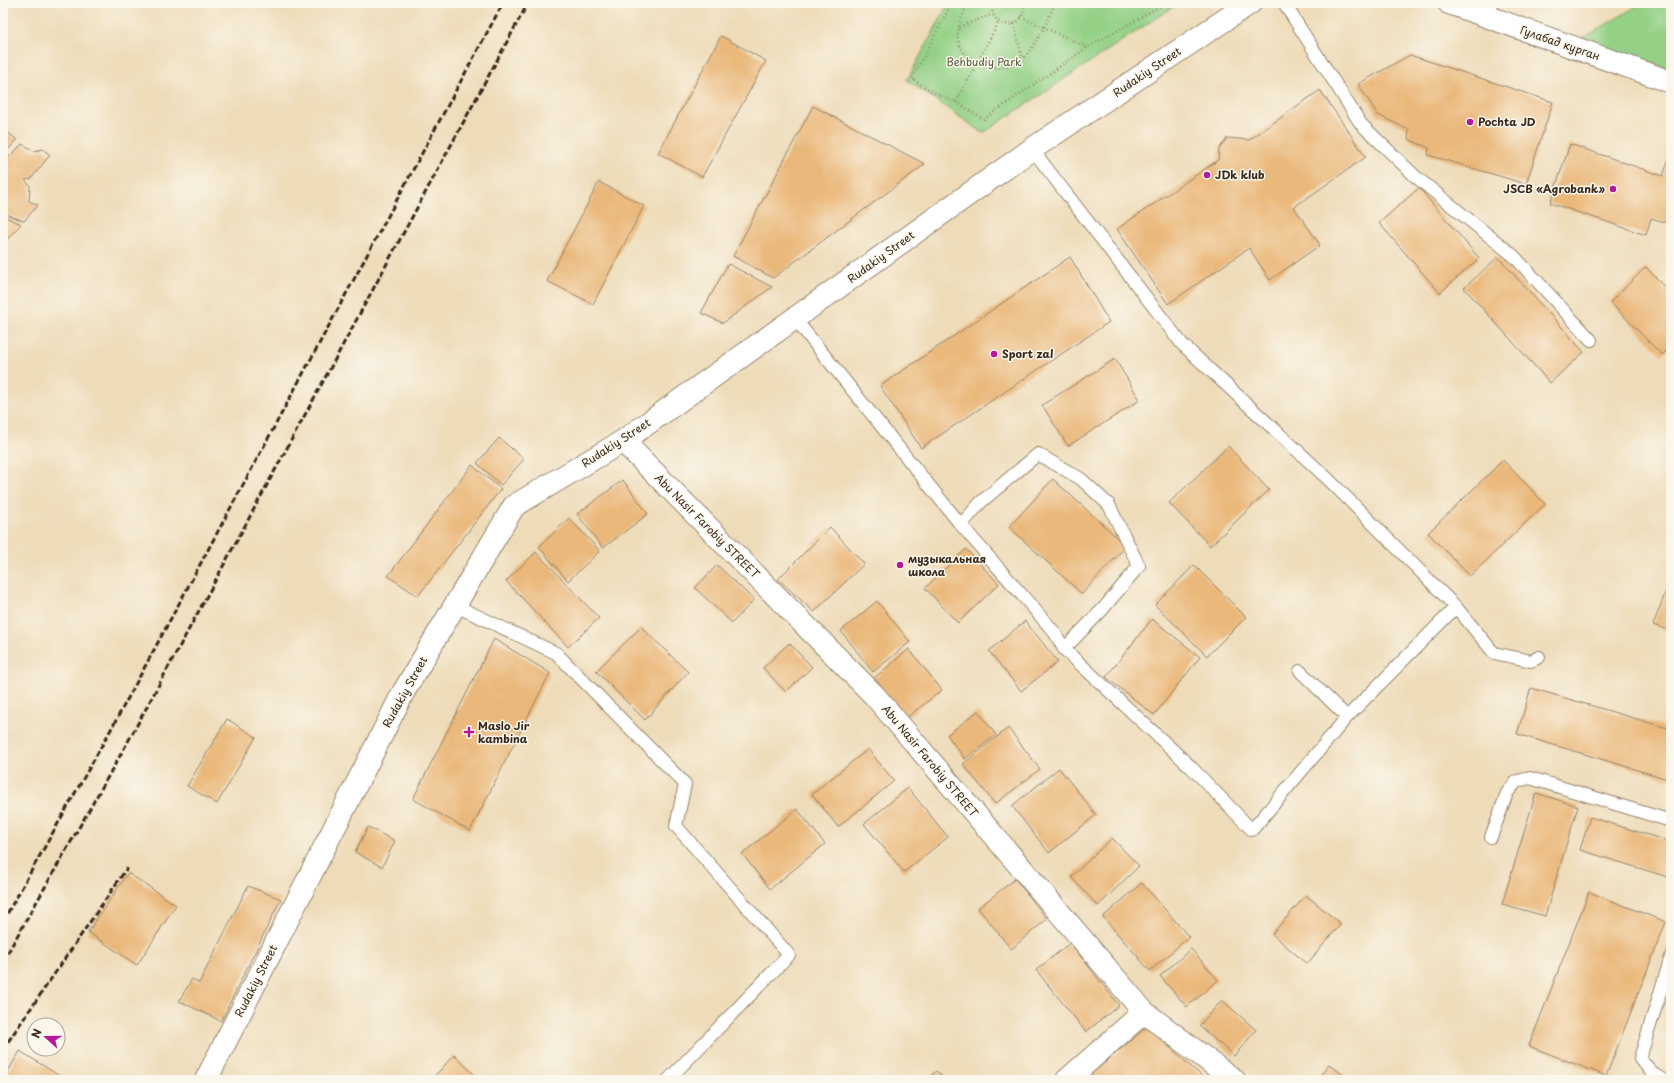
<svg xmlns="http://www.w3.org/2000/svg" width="1674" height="1083" viewBox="0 0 1674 1083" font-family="'Playpen Sans',sans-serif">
<rect width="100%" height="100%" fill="#fbf7ec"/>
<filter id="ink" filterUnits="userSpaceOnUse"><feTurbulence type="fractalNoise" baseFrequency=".025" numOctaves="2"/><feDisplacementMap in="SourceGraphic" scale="8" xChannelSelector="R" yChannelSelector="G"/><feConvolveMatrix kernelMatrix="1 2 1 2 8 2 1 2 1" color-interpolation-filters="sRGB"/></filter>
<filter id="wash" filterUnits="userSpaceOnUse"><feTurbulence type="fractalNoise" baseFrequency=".012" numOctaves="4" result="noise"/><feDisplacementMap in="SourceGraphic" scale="16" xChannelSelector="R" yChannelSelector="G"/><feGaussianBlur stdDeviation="0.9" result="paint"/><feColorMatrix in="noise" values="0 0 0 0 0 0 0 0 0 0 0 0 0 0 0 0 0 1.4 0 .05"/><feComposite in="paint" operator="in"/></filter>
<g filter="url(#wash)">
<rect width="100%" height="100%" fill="#eedcb9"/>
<path fill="#94d187" stroke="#687e52" d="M949 3H1179L983 133 907 80Z
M1642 3H1671V69L1580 40Z"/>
<g id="blocks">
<path fill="#eab87a" d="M721 36 766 61 702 177 658 153Z
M1410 55 1553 102 1526 184 1428 155 1429 148 1408 139 1409 130 1378 115 1358 84Z
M1320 90 1366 157 1294 207 1320 245 1270 280 1249 248 1168 304 1117 229 1218 160 1219 149 1227 138 1249 140Z
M813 106 925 164 773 278 733 256Z
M3 128 17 140 3 155Z
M22 144 34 151 43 149 50 155 31 179 25 180 30 186 29 201 38 205 24 221 3 213V169L8 164 6 160Z
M1570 144 1663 176 1671 153V224L1651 218 1646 235 1550 203Z
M599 182 644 206 593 304 547 281Z
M1419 188 1479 258 1440 293 1379 223Z
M3 216 21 224 3 244Z
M1070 257 1109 322 921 448 880 386Z
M1498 257 1584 352 1550 383 1464 288Z
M728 264 772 287 723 323 701 313Z
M1646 267 1671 294V347L1662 355 1610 302Z
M1115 359 1140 400 1068 446 1042 405Z
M499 438 524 459 501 485 477 463Z
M1228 446 1269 490 1210 546 1169 503Z
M1503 460 1545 504 1470 576 1428 533Z
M472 465 501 489 418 596 388 576Z
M1053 479 1126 546 1082 594 1009 527Z
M623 480 648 514 603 548 577 514Z
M569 518 600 551 568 581 539 547Z
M830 527 864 564 814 612 778 579Z
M966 549 999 584 958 623 925 588Z
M536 552 599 618 568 647 506 581Z
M717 565 754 600 732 623 695 588Z
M1194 565 1246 617 1207 656 1155 605Z
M1671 578V631L1653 625Z
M877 601 910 642 873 672 841 631Z
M1152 619 1200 657 1154 715 1106 677Z
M1025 621 1058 662 1021 691 989 651Z
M641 627 688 672 645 720 596 671Z
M494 639 550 673 470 831 413 799Z
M789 643 812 667 786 692 763 668Z
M909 649 942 690 905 719 873 679Z
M1531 688 1671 729V780L1517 734Z
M978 711 996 735 965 759 947 735Z
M227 719 256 737 217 804 187 786Z
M1008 728 1040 769 995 804 963 764Z
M868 749 894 781 838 827 812 794Z
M1059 768 1096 815 1049 853 1012 806Z
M908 788 948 837 904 872 864 824Z
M1536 793 1578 806 1545 916 1502 904Z
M797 809 825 844 770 889 742 854Z
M1590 817 1671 842V878L1580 850Z
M368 827 395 841 382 867 355 852Z
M1112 838 1139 866 1098 906 1071 877Z
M128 873 176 905 137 965 88 932Z
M1015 879 1047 919 1011 949 978 908Z
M1142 883 1189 937 1150 971 1103 917Z
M248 886 281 899 221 1021 179 1001 192 979 199 983Z
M1589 892 1666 922 1606 1076 1529 1046Z
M1306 895 1341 924 1307 964 1272 934Z
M1070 943 1119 1005 1086 1032 1036 970Z
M1191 949 1218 980 1187 1007 1160 976Z
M1222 1000 1256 1030 1234 1056 1199 1026Z
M1147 1027 1204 1078 1203 1080H1084Z
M20 1051 66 1080H3Z
M454 1055 480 1080H431Z
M1329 1064 1350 1080H1317Z
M936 1071 946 1080H927Z"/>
</g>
</g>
<g filter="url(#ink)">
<use href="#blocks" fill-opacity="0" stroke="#94836c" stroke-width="1"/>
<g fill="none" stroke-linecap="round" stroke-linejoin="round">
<g stroke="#94836c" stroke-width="14">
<path id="lane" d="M1284 3 1361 124 1416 177 1514 256 1591 340
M1478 14 1494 3
M795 319 961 525 1055 633 1064 649 1192 768 1252 830 1347 717 1456 607 1328 479 1182 344 1032 149
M961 525 981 502 1038 454 1081 479 1109 505 1139 566 1102 610 1064 649
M454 605 556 653 685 784 676 826 789 955 668 1080
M1456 607 1494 653 1531 661 1539 657
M1300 671 1347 717
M1491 837 1507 793 1517 781 1530 778 1671 821
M1663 1080 1653 1074 1640 1058 1671 957"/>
</g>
<g stroke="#94836c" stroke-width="24">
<path id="street" d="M1449 3 1671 82
M623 441 874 695 1144 1012 1234 1080
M206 1080 404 691 514 506 623 441 1032 149 1250 3
M1067 1080 1144 1012"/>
</g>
<path stroke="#94836c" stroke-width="2.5" stroke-dasharray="1 3" stroke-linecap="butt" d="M952 3 912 79 937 94 956 102 984 119 1088 47 1166 3
M968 3C964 13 956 27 958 39 964 67 1001 76 1022 59 1036 47 1048 20 1055 3
M993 3C987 31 1029 32 1023 3
M1021 17 1087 47
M1014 24 1022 58
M959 27 993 14
M956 102 999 22"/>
<use href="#lane" stroke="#fff" stroke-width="12"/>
<use href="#street" stroke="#fff" stroke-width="22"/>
<path stroke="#3b2a1e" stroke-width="3" stroke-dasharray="6 3" stroke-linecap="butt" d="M3 921 114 724 503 3
M3 961 130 738 528 3
M3 1049 127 868"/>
</g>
</g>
<g fill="#b5179e" stroke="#fbf7ec" stroke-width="1.5">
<circle cx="1470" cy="122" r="4"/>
<circle cx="1207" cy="175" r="4"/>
<circle cx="1613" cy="189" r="4"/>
<circle cx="994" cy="354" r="4"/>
<circle cx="900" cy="565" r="4"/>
<path d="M467 726h4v4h4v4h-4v4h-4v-4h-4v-4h4z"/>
</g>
<g text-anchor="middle" stroke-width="3" stroke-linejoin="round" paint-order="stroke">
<g font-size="11" fill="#3b2a1e" stroke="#fbf7ec">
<text transform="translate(1560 43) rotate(19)" y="4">Гулабад курган</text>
<text transform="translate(1147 72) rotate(-34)" y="4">Rudakiy Street</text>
<text transform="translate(881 257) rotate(-36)" y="4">Rudakiy Street</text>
<text transform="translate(616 443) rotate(-33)" y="4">Rudakiy Street</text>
<text transform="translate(707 526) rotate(45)" y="4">Abu Nasir Farobiy STREET</text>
<text transform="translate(405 692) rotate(-61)" y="4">Rudakiy Street</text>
<text transform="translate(930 761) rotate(50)" y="4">Abu Nasir Farobiy STREET</text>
<text transform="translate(256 981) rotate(-63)" y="4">Rudakiy Street</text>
</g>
<g font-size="11" fill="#565c3e" stroke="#fbf7ec">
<text x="984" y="66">Behbudiy Park</text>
</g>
<g font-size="11" font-weight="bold" fill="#3b2a1e" stroke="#fbf7ec" text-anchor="start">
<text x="1478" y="126">Pochta JD</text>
<text x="1215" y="179">JDk klub</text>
<text x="1605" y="193" text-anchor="end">JSCB «Agrobank»</text>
<text x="1002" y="358">Sport zal</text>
<text x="908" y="563">музыкальная<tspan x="908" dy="13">школа</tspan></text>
<text x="478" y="730">Maslo Jir<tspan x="478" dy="13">kambina</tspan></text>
</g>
</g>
<rect width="1674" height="1083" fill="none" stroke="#fbf7ec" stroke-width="16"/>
<g transform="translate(46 1037) rotate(291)"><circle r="19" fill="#fbf7ec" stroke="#aea59a"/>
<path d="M0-3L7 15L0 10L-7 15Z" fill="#b5179e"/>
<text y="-6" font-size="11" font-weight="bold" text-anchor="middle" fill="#3b2a1e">N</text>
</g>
</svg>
